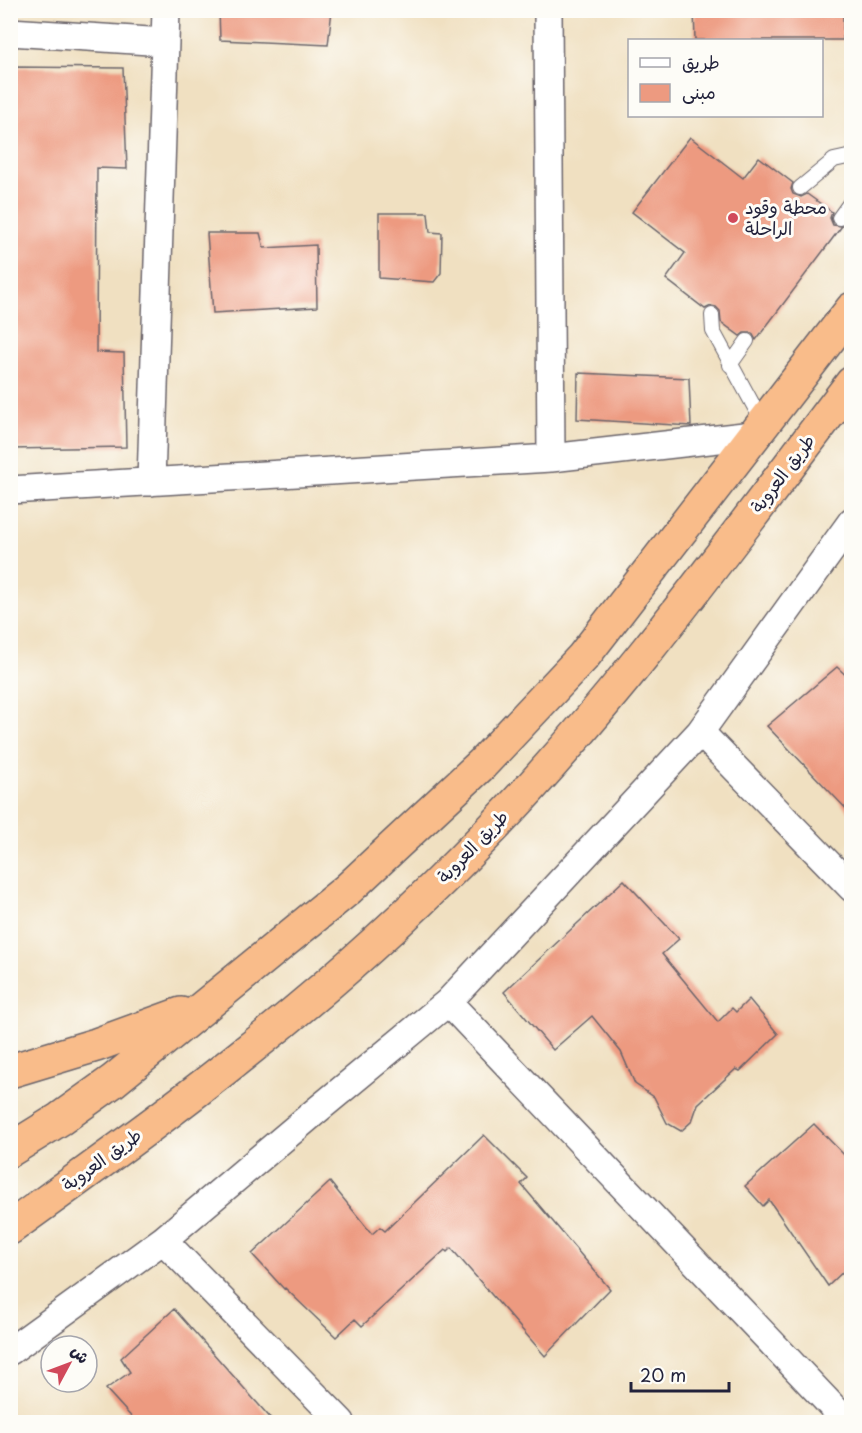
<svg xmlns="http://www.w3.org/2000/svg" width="862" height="1433" viewBox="0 0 862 1433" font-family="'Playpen Sans','Playpen Sans Arabic',sans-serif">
<rect width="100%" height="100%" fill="#fdfcf7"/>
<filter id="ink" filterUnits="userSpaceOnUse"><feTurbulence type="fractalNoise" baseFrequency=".0167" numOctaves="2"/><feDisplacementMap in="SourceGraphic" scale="12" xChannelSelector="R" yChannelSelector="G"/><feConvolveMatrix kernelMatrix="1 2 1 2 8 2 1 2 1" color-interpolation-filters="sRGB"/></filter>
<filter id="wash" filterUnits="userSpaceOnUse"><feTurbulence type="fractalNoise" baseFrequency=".008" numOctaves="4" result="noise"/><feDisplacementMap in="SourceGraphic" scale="24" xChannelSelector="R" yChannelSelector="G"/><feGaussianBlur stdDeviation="1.35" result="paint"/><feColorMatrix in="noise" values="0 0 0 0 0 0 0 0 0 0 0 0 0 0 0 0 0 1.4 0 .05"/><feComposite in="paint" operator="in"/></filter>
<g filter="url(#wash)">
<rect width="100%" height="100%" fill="#f0e0c1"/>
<g id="blocks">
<path fill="#ed9a80" d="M219 10H332L328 45 220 40Z
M694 10H843V40H695Z
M10 67 123 68 127 169 97 168 96 352 124 353 126 447 10 449Z
M690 137 743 178 759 157 793 183 791 189 793 194 801 197 807 194 832 212 830 218 833 225 842 226 756 340 752 333H744L740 336 721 322 720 311 716 307 711 306 705 309 666 279 685 253 632 212Z
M379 213H428L430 232 442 233 441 273 434 282 379 278Z
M207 233H260L264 248 316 245 317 307 213 313Z
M578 373 689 378 691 426 577 419Z
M837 667 852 681V815L767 726Z
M624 880 679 939 662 954 718 1022 732 1008 736 1012 749 999 778 1034 740 1071 736 1069 698 1104 692 1121 681 1131 667 1123 654 1097 635 1084 621 1052 592 1016 553 1050 504 992Z
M814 1124 852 1163V1263L828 1286 769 1200 763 1206 745 1186Z
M484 1135 527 1178 521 1184 610 1289 545 1356 451 1248 447 1252 445 1250 362 1326 355 1319 336 1337 285 1288 284 1289 252 1254 330 1182 372 1234 380 1227 385 1231Z
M174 1309 274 1422H136L106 1389 130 1372 121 1358Z"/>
</g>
</g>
<g filter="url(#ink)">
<use href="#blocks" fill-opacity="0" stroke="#6a646a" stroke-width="1.5"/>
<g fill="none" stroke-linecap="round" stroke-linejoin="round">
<g stroke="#6a646a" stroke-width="16">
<path id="lane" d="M800 188 834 160 852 156
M839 218 852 200
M712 315 713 331 763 423
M730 365 747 341"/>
</g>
<g stroke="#6a646a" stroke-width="30">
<path id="street" d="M548 10 551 458
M10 32 165 42
M151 482 166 10
M10 490 551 458 753 435
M700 732 852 888
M448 1002 847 1422
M163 1240 341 1422
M10 1351 163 1240 316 1111 448 1002 700 732 852 521"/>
</g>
<g stroke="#6a646a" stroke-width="36">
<path id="highway" d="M10 1071 96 1045 181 1014
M10 1150 60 1119 113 1081 348 889 482 764 583 657 852 309
M10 1228C90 1170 170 1113 247 1051 332 984 413 911 488 833 622 694 735 536 852 383"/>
</g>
<use href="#lane" stroke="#fff" stroke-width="14"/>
<use href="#street" stroke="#fff" stroke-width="27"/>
<use href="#highway" stroke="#f9bc8a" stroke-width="33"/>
</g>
</g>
<circle fill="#d1495b" stroke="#fdfcf7" stroke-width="2" cx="733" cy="218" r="6"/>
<g text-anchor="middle" stroke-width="6" stroke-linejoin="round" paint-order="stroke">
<g font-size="18" fill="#22223b" stroke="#fdfcf7" text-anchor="start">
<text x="745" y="214">محطة وقود<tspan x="745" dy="21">الراحلة</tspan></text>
</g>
<g font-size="18" fill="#22223b" stroke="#fdfcf7">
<text transform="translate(783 474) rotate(-53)" y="6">طريق العروبة</text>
<text transform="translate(473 847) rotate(-46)" y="6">طريق العروبة</text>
<text transform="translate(102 1160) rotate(-36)" y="6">طريق العروبة</text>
</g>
</g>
<rect width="862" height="1433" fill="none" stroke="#fdfcf7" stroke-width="36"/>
<rect x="628" y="39" width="195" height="78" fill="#fdfcf7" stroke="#a5a5ac" stroke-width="1.5"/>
<rect x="640" y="58" width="30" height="9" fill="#ffffff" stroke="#a5a5ac" stroke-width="1.5"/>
<text x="682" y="69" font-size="18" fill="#22223b">طريق</text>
<rect x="640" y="84" width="30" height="18" fill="#ed9a80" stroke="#a5a5ac" stroke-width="1.5"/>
<text x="682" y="99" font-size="18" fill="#22223b">مبنى</text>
<g transform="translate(69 1364) rotate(49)"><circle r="28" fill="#fdfcf7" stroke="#a5a5ac" stroke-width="1.5"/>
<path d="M0-4.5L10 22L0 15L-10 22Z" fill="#d1495b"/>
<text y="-9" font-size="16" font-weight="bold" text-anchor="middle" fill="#22223b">ش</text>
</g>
<path d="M631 1382v9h98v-9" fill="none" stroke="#22223b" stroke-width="3"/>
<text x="640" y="1382" font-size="18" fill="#22223b" stroke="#fdfcf7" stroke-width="4.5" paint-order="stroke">20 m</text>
</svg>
